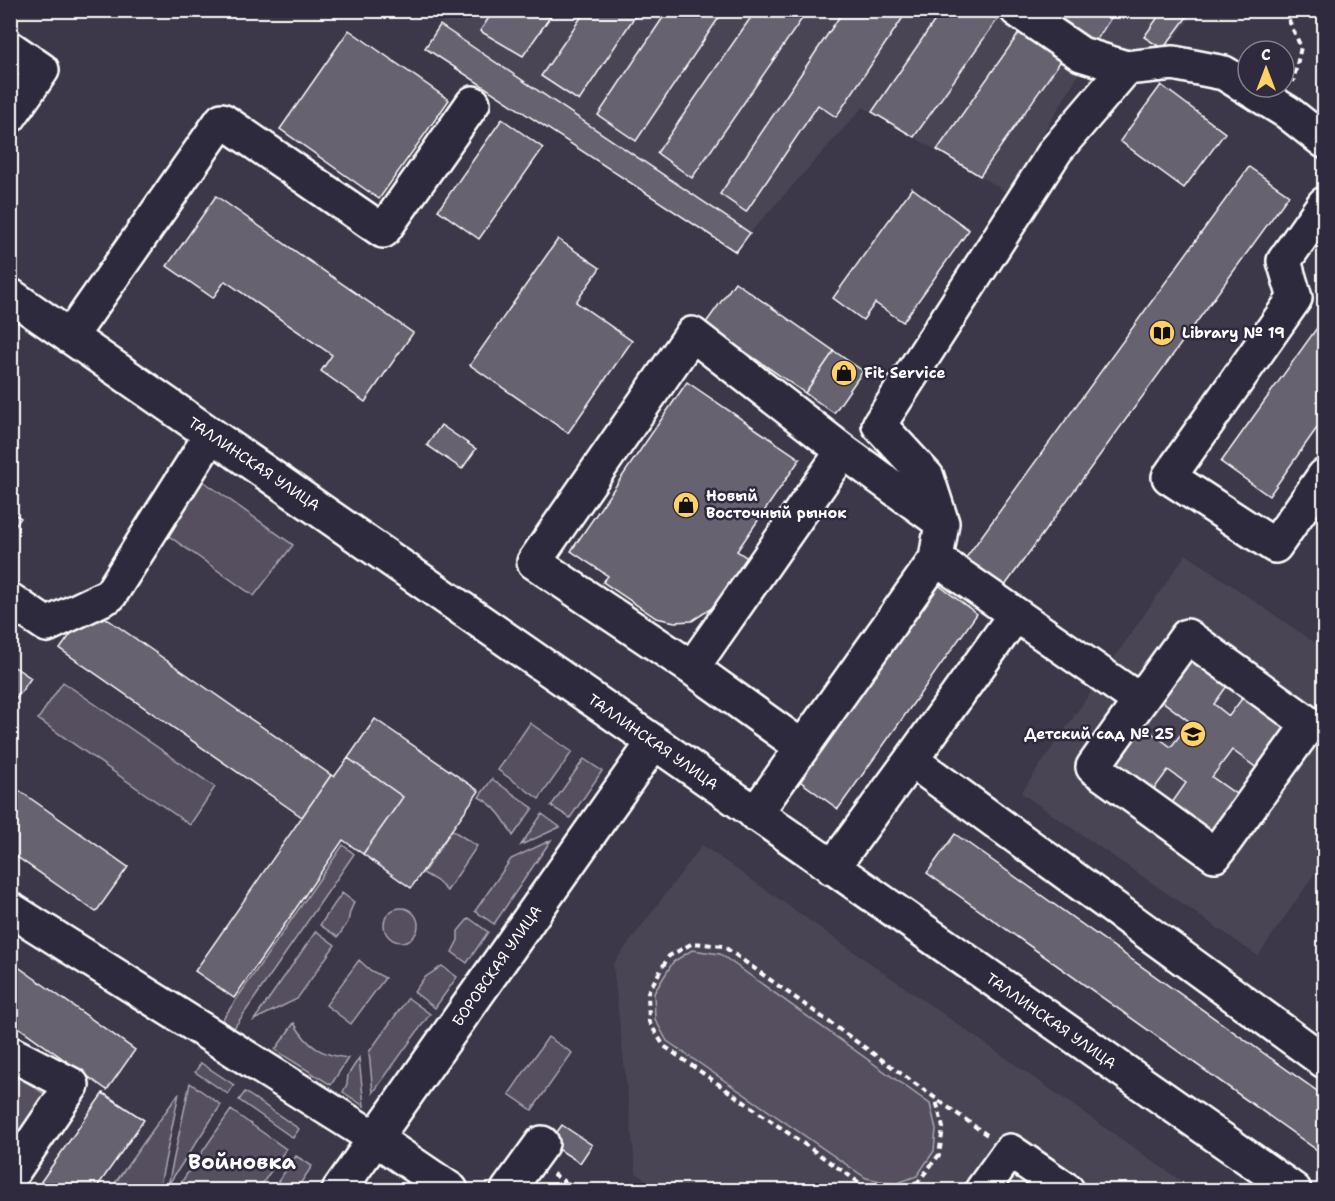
<svg xmlns="http://www.w3.org/2000/svg" width="1335" height="1201" viewBox="0 0 1335 1201" font-family="'Shantell Sans',sans-serif">
<rect width="100%" height="100%" fill="#3c3749"/>
<filter id="ink" filterUnits="userSpaceOnUse"><feTurbulence type="fractalNoise" baseFrequency=".0167" numOctaves="2"/><feDisplacementMap in="SourceGraphic" scale="12" xChannelSelector="R" yChannelSelector="G"/><feConvolveMatrix kernelMatrix="1 2 1 2 8 2 1 2 1" color-interpolation-filters="sRGB"/></filter>
<g filter="url(#ink)">
<path fill="#494455" d="M449 10 1196 11 1163 53 1080 72 1008 193 863 107 750 233 736 252 425 48Z
M1186 554 1324 649V860L1258 956 1021 793Z
M702 845 1194 1190H661L636 1173 613 964Z"/>
<path fill="#555060" stroke="#aaa8b0" stroke-width="1.5" d="M203 481 293 545 254 596 166 534Z
M63 682 215 787 190 825 38 719Z
M530 723 572 752 539 799 498 770Z
M584 759 602 771 570 818 551 806Z
M492 779 533 808 513 836C504 819 496 806 479 797Z
M542 814 560 827 521 845Z
M452 830 477 846 447 891 437 881 423 873Z
M551 840 494 924 475 911 511 859Z
M343 845 354 854 234 1028 222 1020Z
M342 893 354 902 350 912 348 922 338 937 320 925Z
M384 925a17 17 0 1 1 34 0a17 17 0 1 1-34 0Z
M469 918 488 932 467 963 452 952 458 940V931Z
M316 931 335 945 297 999 254 1020Z
M692 950 720 954 930 1104 936 1129 934 1151 917 1176 895 1184 866 1178 667 1041 655 1019 654 993 673 962Z
M359 960 370 970 385 978 351 1024 326 1005Z
M442 966 457 977 435 1008 414 992 424 978Z
M408 998 430 1014 373 1093 369 1052Z
M294 1023C308 1047 321 1055 348 1058L331 1085 275 1050Z
M548 1037 572 1053 532 1110 509 1094Z
M359 1058 364 1106 343 1092 347 1084 348 1075Z
M201 1063 234 1085 228 1094 195 1072Z
M10 1071 46 1095 11 1145 10 1144Z
M190 1083 221 1105 168 1185Z
M245 1092 299 1129 293 1138 239 1100Z
M179 1093 159 1190H110Z
M231 1110 286 1149 258 1190H197L178 1187Z
M296 1156 312 1166 296 1190H272Z"/>
<path fill="#666270" stroke="#fff" stroke-width="1.5" d="M494 10H555L523 56 480 31Z
M586 10H639L579 101 541 76Z
M668 10H724L636 141 598 115Z
M756 10H808L692 178 657 153Z
M844 10H908L836 117 818 105 746 212 720 194Z
M942 10H998L1002 13 914 137 872 112Z
M1038 10H1116L1092 47Z
M1163 10H1192L1163 49 1144 37Z
M440 25 750 233 736 252 425 48Z
M1024 26 1065 55 980 176 937 150Z
M349 30 449 100 379 199 280 129Z
M1161 85 1225 133 1184 188 1120 141Z
M502 119 543 148 479 239 438 210Z
M1249 167 1289 195 1004 587 965 559Z
M912 188 969 230 903 322 875 303 863 320 833 298Z
M216 196 413 333 365 402 321 371 332 355 225 281 213 298 167 266Z
M558 239 600 268 576 302 632 341 568 433 470 365Z
M735 282 834 351 805 393 705 324Z
M1324 318V418L1269 496 1221 462Z
M834 351 863 371 834 413 805 393Z
M687 382 800 459 737 551 749 559 718 604 692 621 675 622 656 618 603 582 608 576 571 551Z
M441 425 476 449 462 469 427 445Z
M10 511 21 518 10 533Z
M937 584 977 614 838 809 797 779Z
M90 607 331 775 302 817 60 649Z
M1189 648 1232 679 1214 704 1229 716 1247 692 1294 726 1261 771 1232 750 1212 777 1243 799 1211 842 1167 810 1186 783 1168 770 1146 800 1103 768 1137 722 1171 747 1190 722 1154 695Z
M10 664 31 678 16 699 10 695Z
M375 719 479 791 411 888 363 854 403 797 348 758Z
M348 758 403 797 363 854 343 840 234 998 195 971 331 775 334 777Z
M10 784 128 867 96 912 10 852Z
M955 834 1324 1096V1155L927 873Z
M10 961 135 1050 107 1090 10 1021Z
M103 1093 144 1120 95 1190H35Z
M562 1125 592 1145 580 1163 549 1143Z"/>
<g fill="none" stroke-linecap="round" stroke-linejoin="round">
<g stroke="#fff" stroke-width="38">
<path id="minor" d="M1017 10 1081 54 1126 68 1173 63 1224 73 1287 112 1324 141
M10 48 42 70 10 116
M1324 204 1284 261 1295 298 1169 477 1275 546 1324 476
M10 295 654 742 1294 1190
M70 337 222 120 383 231 473 103
M936 559 1140 701 1093 767 1215 855 1309 724 1187 636 1140 701
M10 600 47 625 110 595 211 435
M692 668 843 451
M802 747 692 668 534 562 692 334 843 451 942 523
M911 760 1015 615
M755 814 936 559 942 523 927 477 879 425 1056 150 1126 68
M832 868 911 760 1324 1061
M10 909 376 1139 451 1190
M10 1053 72 1085 10 1176
M339 1190 654 742
M508 1190 542 1143
M982 1190 1010 1151 1067 1190"/>
</g>
<path stroke="#fff" stroke-width="4" stroke-dasharray="6 4.5" stroke-linecap="butt" d="M1284 10 1301 47 1293 82
M553 1174 577 1190
M889 1190 864 1186 664 1046 649 1022 648 992 669 956 693 943 723 946 987 1135
M896 1190 918 1182 939 1155 943 1128 936 1100"/>
<use href="#minor" stroke="#2f2a3d" stroke-width="33"/>
</g>
</g>
<defs>
<g id="library-disc" transform="scale(1.35)"><circle r="9.5" fill="#ffd166" stroke="#2f2a3d"/><path d="M-6-4Q-3-5.5-.7-3.5V5Q-3 3-6 4ZM6-4Q3-5.5 .7-3.5V5Q3 3 6 4Z" fill="#111"/></g>
<g id="shop-disc" transform="scale(1.35)"><circle r="9.5" fill="#ffd166" stroke="#2f2a3d"/><path d="M-5-2.5h2.3a2.7 3.5 0 0 1 5.4 0H5L5.5 6h-11ZM-1.5-2.5h3a1.5 2.3 0 0 0-3 0Z" fill="#111"/></g>
<g id="school-disc" transform="scale(1.35)"><circle r="9.5" fill="#ffd166" stroke="#2f2a3d"/><path d="M0-5L7-2L0 1L-7-2ZM-4 1L0 2.5L4 1V4Q0 6-4 4Z" fill="#111"/></g>
</defs>
<g fill-rule="evenodd">
<use href="#library-disc" x="1162" y="333"/>
<use href="#shop-disc" x="844" y="373"/>
<use href="#shop-disc" x="686" y="505"/>
<use href="#school-disc" x="1193" y="734"/>
</g>
<g text-anchor="middle" stroke-width="5" stroke-linejoin="round" paint-order="stroke">
<g font-size="15" font-weight="bold" fill="#fff" stroke="#2f2a3d" text-anchor="start">
<text x="1182" y="338">Library № 19</text>
<text x="864" y="378">Fit Service</text>
<text x="706" y="501">Новый<tspan x="706" dy="17">Восточный рынок</tspan></text>
<text x="1174" y="739" text-anchor="end">Детский сад № 25</text>
</g>
<g font-size="15" fill="#fff" stroke="#2f2a3d">
<text transform="translate(254 464) rotate(34)" y="5">ТАЛЛИНСКАЯ УЛИЦА</text>
<text transform="translate(653 742) rotate(35)" y="5">ТАЛЛИНСКАЯ УЛИЦА</text>
<text transform="translate(497 966) rotate(-55)" y="5">БОРОВСКАЯ УЛИЦА</text>
<text transform="translate(1051 1021) rotate(35)" y="5">ТАЛЛИНСКАЯ УЛИЦА</text>
</g>
<g font-size="21" font-weight="bold" fill="#fff" stroke="#2f2a3d">
<text x="242" y="1169">Войновка</text>
</g>
</g>
<rect width="1335" height="1201" fill="none" stroke="#2f2a3d" stroke-width="36"/>
<rect x="18" y="18" width="1299" height="1165" fill="none" stroke="#fff" stroke-width="2" filter="url(#ink)"/>
<g transform="translate(1266 69)"><circle r="28" fill="#2f2a3d" stroke="#827f8b" stroke-width="1.5"/>
<path d="M0-4.5L10 22L0 15L-10 22Z" fill="#ffd166"/>
<text y="-9" font-size="16" font-weight="bold" text-anchor="middle" fill="#ffffff">С</text>
</g>
</svg>
